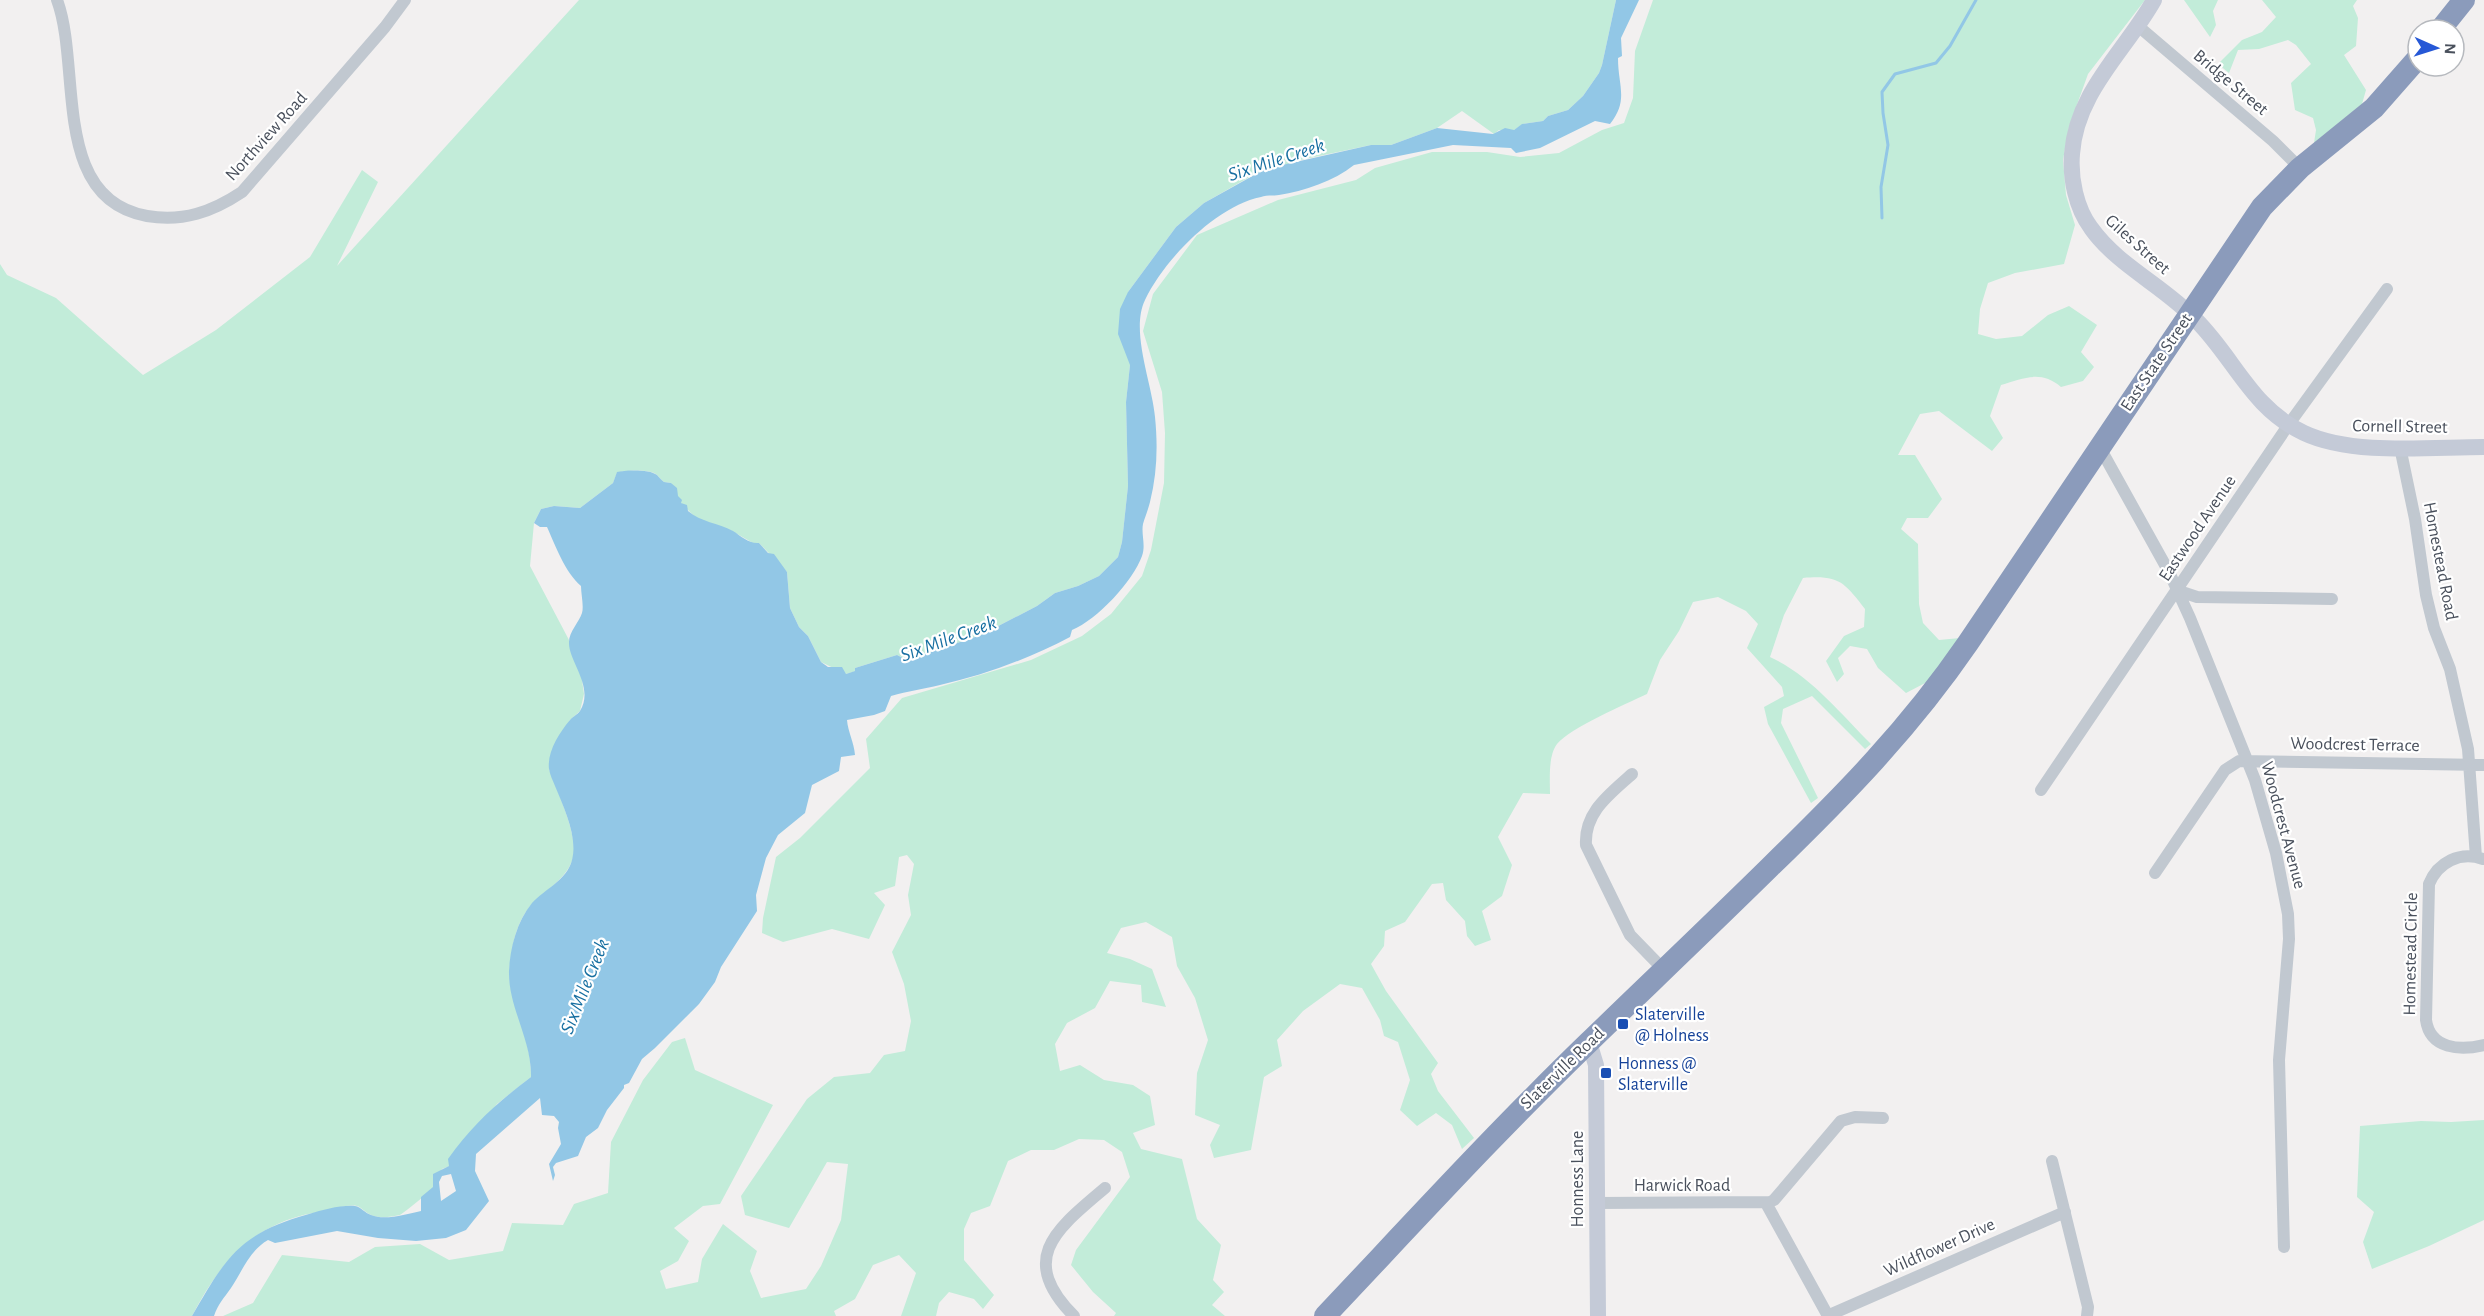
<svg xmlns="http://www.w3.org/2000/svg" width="2484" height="1316" viewBox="0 0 2484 1316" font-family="'Alegreya Sans',sans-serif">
<rect width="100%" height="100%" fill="#f2f0f0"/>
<path fill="#c2ecd9" d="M579 0H1616L1602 65 1599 73 1583 96 1568 110 1548 116 1543 121 1523 124 1514 130H1499L1494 134 1462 111 1437 128 1391 145H1371L1300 160 1253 175 1204 203 1176 227 1128 292 1130 365 1126 402 1128 486 1122 542 1118 557 1099 576 1078 586 1055 593 1037 606 981 635 907 660 897 655 855 668 856 671 846 674 821 662 808 636 799 627 790 608 787 572 759 543H753L732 531 696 518 681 503 671 483 664 482C661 480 659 477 657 475 650 469 625 470 617 473L613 483 580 508 554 506 541 509 534 523 530 566 569 640 571 652 581 673 584 694 580 711 570 720 549 769C557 790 576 832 574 853 571 875 549 888 534 902 522 913 514 934 512 951 511 958 509 967 509 974 512 1010 532 1041 531 1077L497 1104 450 1166 442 1169C438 1175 436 1184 432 1189 430 1192 402 1214 400 1215 390 1217 378 1219 369 1214 365 1212 361 1207 357 1206 349 1204 334 1209 325 1211 257 1220 222 1258 192 1316H0V264L7 275 56 298 143 375 216 330 310 257 362 170 378 182 337 266Z
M1653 0H2145L2088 74 2069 127 2063 160 2066 195 2075 225 2064 264 2015 273 1988 283 1980 309 1978 334 1996 339 2022 336 2048 315 2069 306 2097 325 2081 352 2094 367 2083 381 2061 387C2041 370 2024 378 2001 385L1990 416 2003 438 1992 451 1939 411 1920 414 1898 455H1915L1942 499 1928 518H1907L1901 529 1918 544 1919 604 1923 623 1939 640 1960 638 1929 681 1906 693 1878 668 1867 649 1850 646 1838 658 1844 674 1837 682 1826 661 1844 636 1864 627 1865 609C1844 582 1839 575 1803 578L1784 615 1770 657C1810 675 1840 713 1871 744L1865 749 1812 696 1783 709 1781 723 1818 798 1811 803 1768 724 1764 707 1784 696 1782 687 1747 648 1758 624 1746 611 1718 597 1693 602 1679 631 1660 660 1647 694C1626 704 1570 728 1557 744 1548 756 1550 779 1550 794L1523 793 1498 837 1512 865 1502 896 1482 911 1491 940 1475 946 1467 936 1465 921 1446 900 1443 883 1432 884 1405 922 1385 931 1384 946 1371 964 1386 991 1438 1063 1431 1074 1438 1091 1474 1138 1462 1149 1452 1125 1436 1113 1417 1126 1400 1110 1410 1080 1398 1042 1384 1036 1380 1020 1362 988 1340 984 1303 1011 1277 1040 1282 1066 1264 1077 1251 1150 1214 1158 1210 1145 1220 1125 1195 1115 1197 1073 1208 1040 1195 998 1177 966 1172 937 1146 922 1121 928 1107 953 1130 959 1152 969 1166 1007 1142 1002 1141 985 1110 981 1095 1008 1067 1023 1055 1044 1060 1071 1080 1065 1104 1080 1133 1085 1150 1096 1155 1125 1133 1133 1141 1149 1182 1159 1197 1219 1221 1245 1213 1280 1224 1292 1212 1305 1225 1316H1114L1116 1313 1093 1292 1071 1265 1076 1250 1130 1177 1122 1152 1104 1140 1079 1139 1054 1150H1031L1008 1161 990 1206 971 1213 964 1229V1260L994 1295 983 1309 974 1299 949 1292 939 1303 936 1316H901L916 1273 899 1255 873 1265 855 1299 834 1311 836 1316H223L253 1303 282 1255 349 1262 375 1247 420 1244 449 1260 503 1251 512 1223 563 1225 574 1204 608 1193 611 1142 643 1080 672 1042 685 1038 695 1070 773 1105 720 1204 703 1206 674 1228 689 1241 678 1261 660 1271 666 1289 698 1282 702 1259 723 1224 757 1251 750 1271 761 1298 806 1289 821 1266 841 1220 848 1164 827 1162 789 1228 745 1215 741 1196 807 1099 834 1077 870 1073 884 1055 905 1051 911 1021 904 984 892 952 911 915 908 895 914 864 907 855 899 857 895 886 874 893 885 905 869 939 832 929 783 942 762 933 763 918 776 857 800 838 870 768 866 739 902 698 1031 660 1082 636 1111 614 1142 576 1151 550 1164 483 1165 433 1162 392 1143 331 1153 294 1197 235 1278 200 1356 180 1375 168 1432 152H1487L1520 157 1559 153 1602 130 1624 123 1633 98 1635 51Z
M2184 0H2218L2213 11 2216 25 2210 37Z
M2262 0H2357L2353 6 2358 18 2356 46 2344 55 2366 90 2362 104 2314 143 2316 130 2313 118 2295 110 2291 83 2311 64 2296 45 2288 40 2259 49 2238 50 2229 73 2218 64 2242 40 2262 32 2276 17Z
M2484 1120V1220L2429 1246 2372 1269 2363 1242 2374 1212 2357 1197 2360 1126 2421 1121 2451 1122Z"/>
<path fill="#92c7e6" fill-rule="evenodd" d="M1616 0H1639L1621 38 1622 56 1618 58C1618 86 1629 100 1610 124L1595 121 1540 148 1516 153 1511 148 1453 145 1354 165C1334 181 1304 191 1279 195 1273 196 1266 195 1261 197 1216 206 1164 260 1145 300 1130 331 1152 383 1155 417 1158 446 1157 474 1150 502 1148 510 1145 517 1143 524 1141 534 1146 545 1142 556 1133 581 1097 620 1072 630L1070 637C1030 658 985 675 940 685 923 689 908 691 891 696L885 711 874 715 847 720C848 732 854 742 855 755L841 757 839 771 812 785 805 813 778 835 766 858 756 895 757 911 721 967 715 982 699 1004 655 1048 642 1059 629 1083 624 1085V1088L607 1110 598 1128 586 1137 578 1156 556 1163 553 1167 555 1175 553 1181 549 1164 561 1144 558 1128 559 1122 554 1116 542 1115 540 1098 476 1154 475 1171 489 1201 466 1230 446 1238 416 1241 378 1238 337 1231 275 1243 268 1240C249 1251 243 1270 231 1288 224 1298 218 1304 214 1316H192C226 1257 240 1233 309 1214 323 1210 340 1205 355 1206 361 1207 365 1213 371 1215 385 1221 406 1214 421 1211V1197L433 1187V1174L449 1166 448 1159C474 1123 496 1104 531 1077 532 1040 508 1007 509 971 510 948 517 921 532 903 545 889 567 880 572 860 578 837 564 808 555 786 553 781 550 775 549 769 547 752 559 733 570 720 572 717 577 715 580 711 595 687 568 661 569 642 569 632 579 622 582 613 584 606 581 594 581 586 565 572 556 547 547 527H540L534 523 541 509 554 506 580 508 613 483 617 472C625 470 650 469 657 475 659 477 661 480 664 482L671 483 677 488 678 496 682 500 681 503 687 505 688 511C701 522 718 523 733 531 741 536 749 544 759 543L768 553 774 554 787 572 790 608 799 627 808 636 821 662 828 667H842L846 674 855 671V668L897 655 907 660 981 635 1037 606 1055 593 1078 586 1099 576 1118 557 1122 542 1128 486 1126 402 1130 365 1118 334 1120 309 1128 292 1176 227 1204 203 1265 169 1371 145H1391L1437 128 1493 134 1505 128 1514 130 1522 124 1543 121 1548 116 1568 110 1583 96 1599 73 1602 65ZM451 1174 456 1191 441 1201 439 1182 442 1176Z"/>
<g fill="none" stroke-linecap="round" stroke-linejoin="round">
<path stroke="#92c7e6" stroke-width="3" d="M1882 218 1881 187 1888 145 1883 113 1882 92 1895 74 1936 63 1950 46 1976 0"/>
<path stroke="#c1c8d0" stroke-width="12" d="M57 0C82 67 50 199 147 216 183 222 212 212 242 192L385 27 405 0
M2138 26 2273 141 2300 168
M2099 446 2169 572 2190 618 2255 780 2276 853 2288 914 2289 939 2279 1060 2284 1247
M2400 447 2415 519 2426 595 2434 628 2450 669 2468 749 2476 857
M2176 590 2197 597 2332 599
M1632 774C1610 794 1584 812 1586 845L1630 935 1665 971
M2041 790 2289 424 2387 289
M2483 859C2460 851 2438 862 2429 884L2426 1020C2430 1049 2460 1051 2484 1045
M2155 873 2225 770 2239 761 2484 765
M2052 1161 2088 1307 2087 1316
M1597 1203 1770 1202 1774 1200 1841 1121 1855 1117 1883 1118
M1766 1203 1828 1316
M1074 1316C1016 1258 1058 1228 1105 1188
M1827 1316 2065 1212"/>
<path stroke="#c4cad7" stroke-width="16" d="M2154 0C2126 50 2076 92 2072 154 2070 178 2076 208 2091 228 2118 266 2164 286 2196 320 2235 359 2251 408 2304 433 2353 456 2431 447 2484 447
M1589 1042 1596 1065 1598 1316"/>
<path stroke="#8b9bbb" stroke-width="22" d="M2440 30 2464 0
M1325 1316C1412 1224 1497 1131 1588 1043 1649 984 1710 926 1770 867 1844 795 1909 729 1968 643L2262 207 2300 168 2374 108 2418 58"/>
</g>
<g fill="#1a4fb4" stroke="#fff" stroke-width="2">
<rect x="1617" y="1018" width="12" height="12" rx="3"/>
<rect x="1600" y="1067" width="12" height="12" rx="3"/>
</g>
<g text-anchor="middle" stroke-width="4.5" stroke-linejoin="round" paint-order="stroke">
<g font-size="18" fill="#49505c" stroke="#fff">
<text transform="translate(2231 82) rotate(40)" y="6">Bridge Street</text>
<text transform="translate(266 136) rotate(-48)" y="6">Northview Road</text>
<text transform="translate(2138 244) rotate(42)" y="6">Giles Street</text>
<text transform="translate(2156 362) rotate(-56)" y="6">East State Street</text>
<text transform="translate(2400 426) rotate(1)" y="6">Cornell Street</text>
<text transform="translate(2197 528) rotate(-56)" y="6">Eastwood Avenue</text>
<text transform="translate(2441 561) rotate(79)" y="6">Homestead Road</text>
<text transform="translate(2355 744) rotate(1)" y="6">Woodcrest Terrace</text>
<text transform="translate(2284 825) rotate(75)" y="6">Woodcrest Avenue</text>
<text transform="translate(2410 954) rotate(-89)" y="6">Homestead Circle</text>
<text transform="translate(1562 1068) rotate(-44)" y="6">Slaterville Road</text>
<text transform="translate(1577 1179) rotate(-90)" y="6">Honness Lane</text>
<text x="1682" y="1191">Harwick Road</text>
<text transform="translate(1939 1247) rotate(-24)" y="6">Wildflower Drive</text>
</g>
<g font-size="18" fill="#164399" stroke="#fff" text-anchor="start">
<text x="1635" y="1020">Slaterville<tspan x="1635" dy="21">@ Holness</tspan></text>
<text x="1618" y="1069">Honness @<tspan x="1618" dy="21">Slaterville</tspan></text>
</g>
<g font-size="20" font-style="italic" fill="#176fa1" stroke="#fff">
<text transform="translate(1276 159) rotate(-18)" y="7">Six Mile Creek</text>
<text transform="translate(948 638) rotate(-20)" y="7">Six Mile Creek</text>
<text transform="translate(584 986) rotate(-68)" y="7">Six Mile Creek</text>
</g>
</g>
<g transform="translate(2436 48) rotate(93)"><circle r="28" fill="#ffffff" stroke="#b6b9be" stroke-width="1.5"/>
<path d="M0-4.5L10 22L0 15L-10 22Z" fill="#2658d6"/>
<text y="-9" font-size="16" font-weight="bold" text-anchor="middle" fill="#49505c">N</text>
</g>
</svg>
